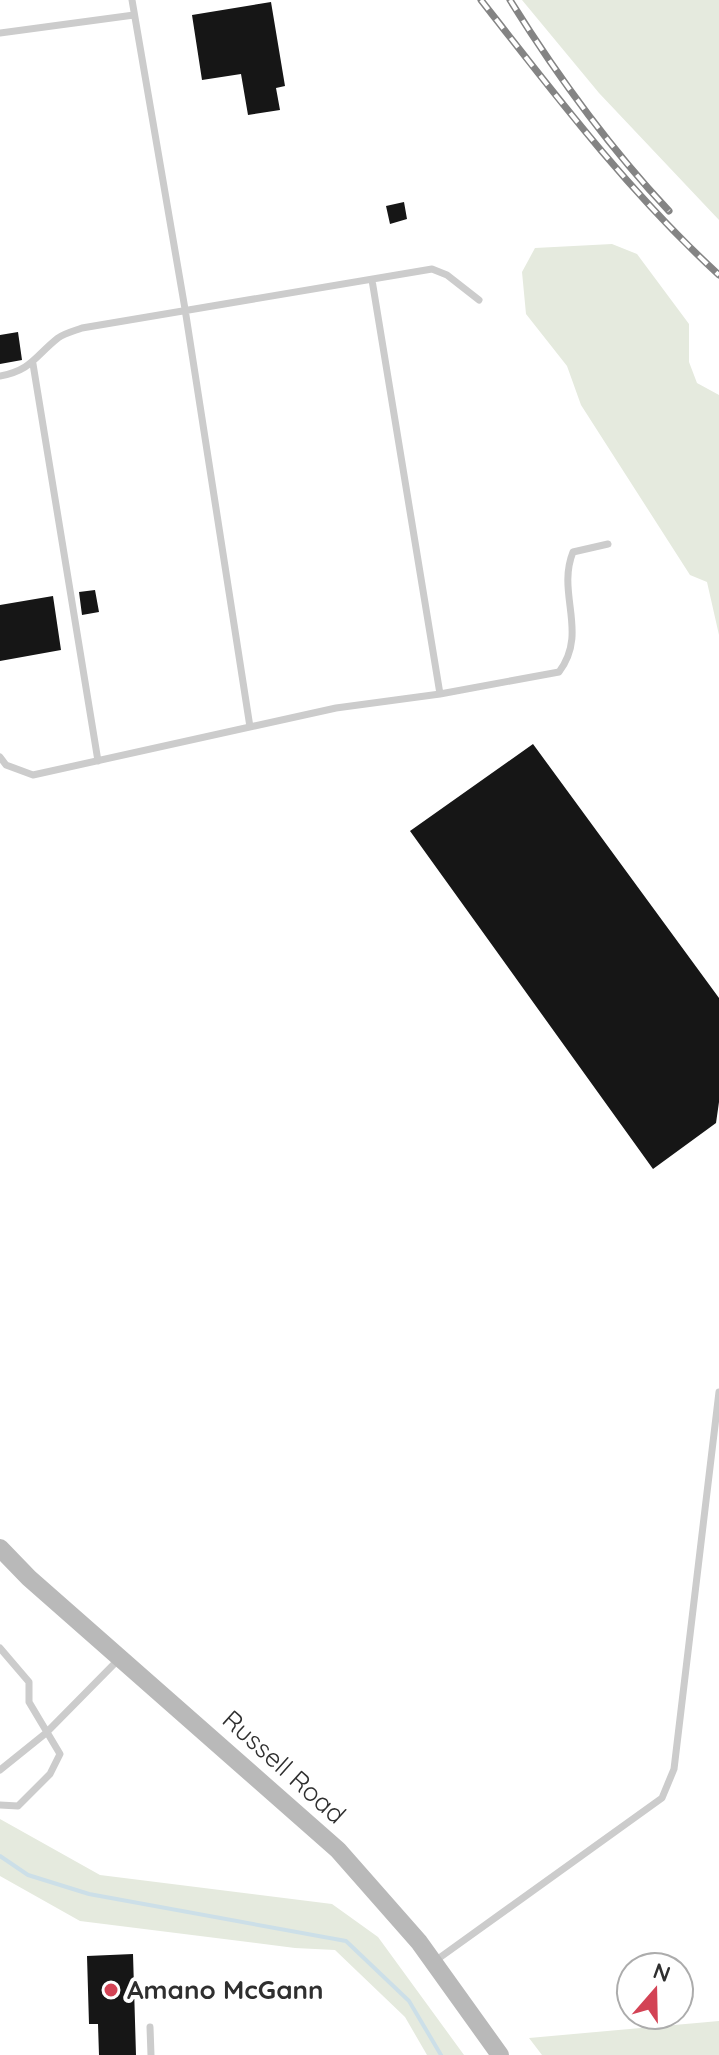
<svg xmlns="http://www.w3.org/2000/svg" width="719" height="2055" viewBox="0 0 719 2055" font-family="Quicksand,sans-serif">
<rect width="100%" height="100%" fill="#fff"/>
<path fill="#e5eade" d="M522 0H719V220L599 93Z
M612 244 637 254 689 324V362L697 383 719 395V635L707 582 690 575 581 405 567 366 526 314 522 272 535 248Z
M0 1819 100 1875 332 1904 378 1937 464 2055H427L405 2017 335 1950 295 1948 80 1921 0 1876Z
M719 2021V2055H542L529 2038Z"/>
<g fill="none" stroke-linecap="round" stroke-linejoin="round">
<path stroke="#ccdfe8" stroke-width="4" d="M0 1856 28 1875 89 1894 346 1941 409 2001 441 2055"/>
</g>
<path fill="#161616" d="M271 2 285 86 276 88 280 110 248 115 241 74 202 80 192 15Z
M404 202 407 219 390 224 386 206Z
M18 332 22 360 0 364V335Z
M95 590 99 612 82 615 79 592Z
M53 596 61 650 0 661V605Z
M533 744 719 998V1102L716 1123 653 1169 410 831Z
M133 1954 136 2055H99L98 2024H89L87 1956Z"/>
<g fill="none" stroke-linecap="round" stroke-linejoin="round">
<path stroke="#ccc" stroke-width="7" d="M132 0 185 309 250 727
M0 33 134 15
M372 280 440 694
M33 364 98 761
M0 376C32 370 35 356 58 338 65 333 74 331 82 328L432 269 447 275 479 300
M0 757 6 765 33 775 336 708 440 694 559 672C589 632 556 594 573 552L608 544
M0 1648 29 1682V1702L60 1754 50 1774 18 1806 0 1805
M0 1770 46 1733 119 1659
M435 1961 662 1798 674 1769 719 1392
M150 2027 151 2055"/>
<path stroke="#b9b9b9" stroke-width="18" d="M0 1548 29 1578 338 1850 419 1942 500 2055"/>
<g stroke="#848484" stroke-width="7">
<path id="rail" d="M481 0C556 96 629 192 719 275
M510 0C556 74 609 147 669 211"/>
</g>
<use href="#rail" stroke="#fff" stroke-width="4" stroke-dasharray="12" stroke-linecap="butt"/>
</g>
<circle fill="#d34355" stroke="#fff" stroke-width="3" cx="111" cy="1990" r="8"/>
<g text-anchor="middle" stroke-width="8" stroke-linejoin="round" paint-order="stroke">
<g font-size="26" fill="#2f2f2f" stroke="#fff">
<text transform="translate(284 1767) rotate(42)" y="9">Russell Road</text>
</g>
<g font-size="26" font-weight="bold" fill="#2f2f2f" stroke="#fff" text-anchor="start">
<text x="127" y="1999">Amano McGann</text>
</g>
</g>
<g transform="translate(655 1991) rotate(20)"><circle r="38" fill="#ffffff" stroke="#acacac" stroke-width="2"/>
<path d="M0-6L14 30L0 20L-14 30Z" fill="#d34355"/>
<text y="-12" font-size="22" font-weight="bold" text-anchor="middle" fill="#2f2f2f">N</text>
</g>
</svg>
